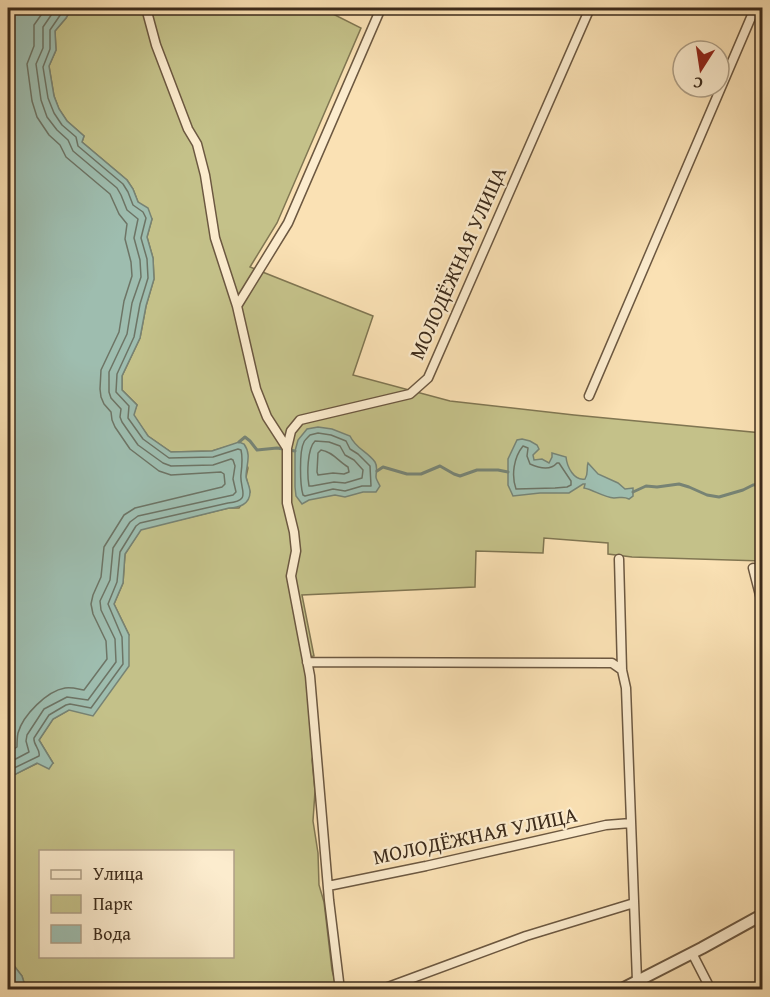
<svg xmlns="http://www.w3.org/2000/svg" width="770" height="997" viewBox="0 0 770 997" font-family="'Gentium Book Plus',serif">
<rect width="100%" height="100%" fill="#fae1b4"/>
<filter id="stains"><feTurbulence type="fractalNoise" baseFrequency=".00333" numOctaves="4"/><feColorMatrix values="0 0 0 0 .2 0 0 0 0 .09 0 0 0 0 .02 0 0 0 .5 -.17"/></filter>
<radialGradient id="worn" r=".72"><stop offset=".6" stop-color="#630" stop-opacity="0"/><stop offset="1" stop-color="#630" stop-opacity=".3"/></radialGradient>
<path fill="#c4c189" stroke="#807652" stroke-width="1.5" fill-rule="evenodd" d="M72 8H331V13L361 28 277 223 250 267 373 316 353 375 450 401 574 415 762 433V561L632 557 608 554V543L544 538 543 553 476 551 475 587 302 595 314 656 303 658 316 742 312 760 315 791 313 821 318 853 319 885 324 902 332 970 337 989H26L22 976 8 958V781L9 777 38 763H53L39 740 53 719 69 710 129 635 114 604 123 583 125 554 141 529 229 508H239L250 492 246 477 248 468 239 443 212 451 171 452 148 436 133 415 137 405 122 390V376L140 338 146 306 154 279 153 258 147 237 152 219 138 202 133 189 127 180 82 142 84 136 67 121 59 109 54 96 49 66 56 50 55 31 66 18ZM40 852H232V956H40Z"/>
<path fill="#9ebdaf" stroke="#778374" stroke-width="1.5" d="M8 8H72L66 18 55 31 56 50 49 66 54 96 59 109 67 121 84 136 82 142 127 180 133 189 138 202 148 208 152 219 147 237 153 258 154 279 146 306 140 338 122 376V390L137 405 134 415 148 436 171 452 212 451 239 442 244 444C252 455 246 465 246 477 247 482 250 487 250 492 250 504 239 508 229 508L141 530 125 554 123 583 114 604 129 635V666L93 716 69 710 53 719 39 740 53 763 49 769 37 763 10 777 8 781Z
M318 427 332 429 350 436C356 449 367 451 375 462 378 467 376 471 376 477 376 479 379 484 380 486L376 492H363L345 497 335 495 309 500 302 504 296 496 295 487V451L298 440 307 429Z
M522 439 530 441 537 445 539 449 533 455 534 460 542 459 549 463 552 457V453L566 457C567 467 574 481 585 479 589 472 586 469 588 463L598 474 618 483 625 489 633 488V496L629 499C623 496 621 498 614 498 603 497 594 490 584 488L585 484H583L569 493H540L513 496 508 485V459L517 440Z
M8 958 22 976 26 989H8Z"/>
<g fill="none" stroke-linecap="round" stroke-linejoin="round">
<path stroke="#6d7465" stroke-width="1.5" d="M318 433 331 435 346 441 350 449 358 454 370 466 371 486H362L345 491 333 489 305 496 303 495C300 485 299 451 304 442 304 441 310 435 310 435Z
M315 441 329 442 340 446 345 455 354 460 363 470 362 478 345 483 334 482 312 486H309C307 475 307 449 315 441Z
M523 446 528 448 527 456 530 464C539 468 550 471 557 463H559L571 481V485L567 487 555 488 516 489C511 475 514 457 523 446Z
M321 450C333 452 338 461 348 467L349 472 344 474 333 473 318 475 317 472 318 453Z
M8 753 17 747C17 743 17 738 18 733 23 715 47 691 65 688 72 687 78 689 84 690L107 659 106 641 93 614 91 604 93 595 101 577 104 547 124 515 135 508 222 487 225 484 224 474 221 472 171 475 159 471 130 449 115 427 112 420 111 412 104 404 101 397 100 389 101 370 119 332 124 301 132 276 131 262 125 239 127 224 119 214 110 194 66 157 60 145 49 135 37 117 32 101 27 64 34 46V25L46 8
M8 763 29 752 26 741 27 735 44 709 67 697 88 700 116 662 115 639 101 610 100 601 110 580 113 548 130 522 138 516 233 495 236 492 233 479 235 466 233 460 231 459 213 465 171 466 163 463 138 445 122 422 120 417 121 409 111 398 109 392V372L127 334 132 303 141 277 140 260 134 238 138 219 127 210 121 195 117 188 73 151 68 140 57 130 47 117 41 100 36 64 43 48V27L56 8
M8 771 39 756C41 750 33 745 34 738L49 715 66 705 70 704 91 708 123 664 122 637 108 604 117 582 120 552 136 526 140 523 228 503C253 501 239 489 241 474 242 466 243 458 241 450L238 449 213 457 169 458 143 439 128 418 129 406 116 392 117 374 134 337 140 304 148 278 147 259 141 238 146 218 143 212 133 205 128 192 123 184 78 146 76 137 62 125 54 113 48 98 43 67 50 49V30L65 8"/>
<path stroke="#778374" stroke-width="3" d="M239 442 245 437 250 441 257 450 277 448 295 451
M377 471 383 467 407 474H421L440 466 454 474 460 476 477 470H498L508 472
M633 492 646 486 657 487 679 484 689 487 707 495 719 497 743 490 753 485 762 484"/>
<g stroke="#6c5841" stroke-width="11">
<path id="minor" d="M146 8 156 45 188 129 197 144 205 175 215 238 237 306
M589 396 755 8
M287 448 291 431 300 420 410 394 428 378 590 8
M619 559 622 670 626 688 637 981
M753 568 762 603
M307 662 612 663 622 670
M328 886 426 866 606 825 631 823
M692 953 711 990
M340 990 329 900 310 676 291 576 296 551 294 532 287 503V448L267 417 256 389 237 306 288 223 381 8
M380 990 526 936 634 903"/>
</g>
<g stroke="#6c5841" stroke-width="14">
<path id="tertiary" d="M620 990 702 948 762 915"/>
</g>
<use href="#minor" stroke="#fcecce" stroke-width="8"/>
<use href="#tertiary" stroke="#fcecce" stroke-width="10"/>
</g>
<g text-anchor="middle" stroke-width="4.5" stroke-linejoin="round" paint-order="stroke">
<g font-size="21" fill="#3c2b1b" stroke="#fcecce">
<text transform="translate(458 263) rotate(-66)" y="7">МОЛОДЁЖНАЯ УЛИЦА</text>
<text transform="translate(475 836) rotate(-12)" y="7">МОЛОДЁЖНАЯ УЛИЦА</text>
</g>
</g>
<rect width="770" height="997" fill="none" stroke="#fae1b4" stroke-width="30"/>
<rect x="9" y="9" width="752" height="979" fill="none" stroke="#3c2b1b" stroke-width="3"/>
<rect x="15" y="15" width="740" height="967" fill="none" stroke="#3c2b1b" stroke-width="1.5"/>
<rect x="39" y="850" width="195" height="108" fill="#fcecce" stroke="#af9f86" stroke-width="1.5"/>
<rect x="51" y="870" width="30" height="9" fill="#fcecce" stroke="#af9f86" stroke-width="1.5"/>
<text x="93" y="880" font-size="18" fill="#3c2b1b">Улица</text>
<rect x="51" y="895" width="30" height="18" fill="#c4c189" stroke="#af9f86" stroke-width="1.5"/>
<text x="93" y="910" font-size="18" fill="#3c2b1b">Парк</text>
<rect x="51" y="925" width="30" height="18" fill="#9ebdaf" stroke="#af9f86" stroke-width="1.5"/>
<text x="93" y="940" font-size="18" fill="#3c2b1b">Вода</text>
<g transform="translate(701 69) rotate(192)"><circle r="28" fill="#fcecce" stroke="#af9f86" stroke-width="1.5"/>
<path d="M0-4.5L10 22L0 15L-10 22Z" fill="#8f2418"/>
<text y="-9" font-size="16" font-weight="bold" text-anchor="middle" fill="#3c2b1b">С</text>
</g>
<rect width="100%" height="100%" filter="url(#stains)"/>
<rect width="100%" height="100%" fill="url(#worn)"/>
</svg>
